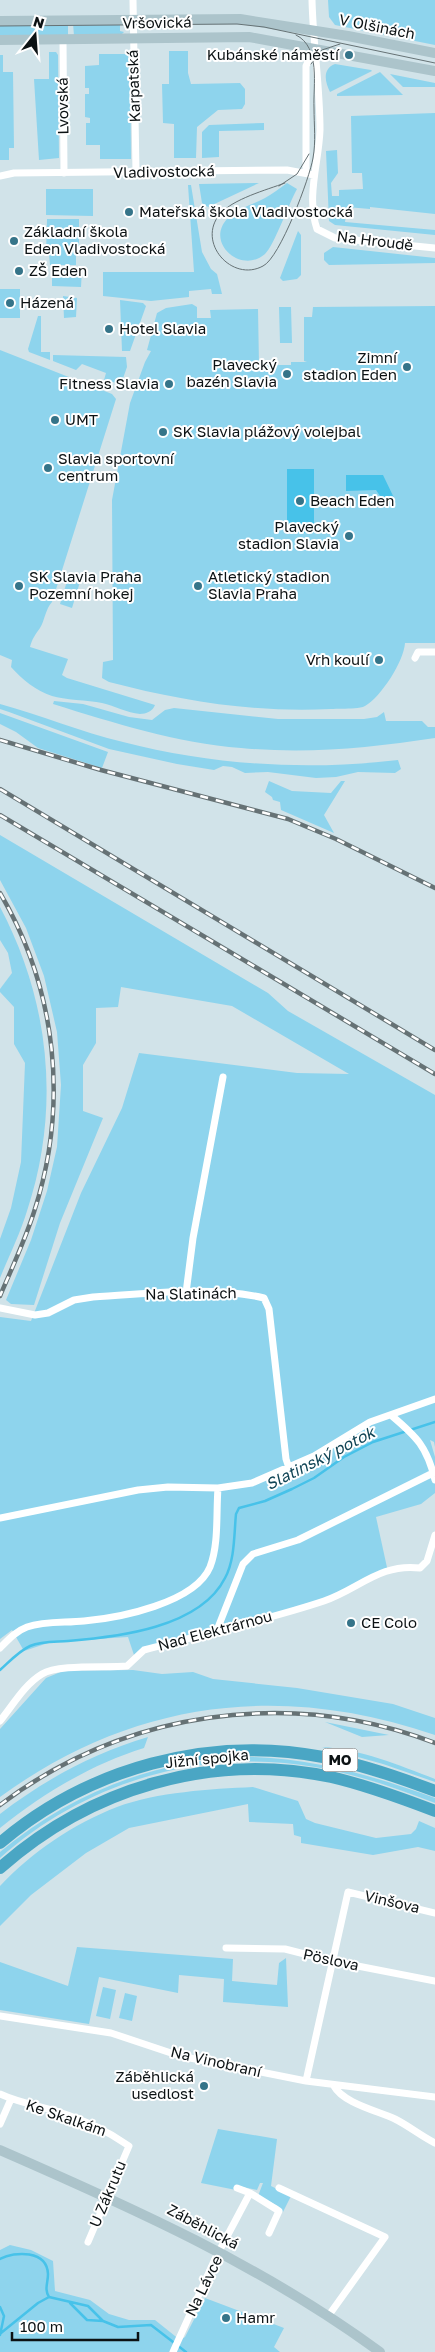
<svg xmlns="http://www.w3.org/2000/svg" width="435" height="2352" viewBox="0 0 435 2352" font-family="'Golos Text',sans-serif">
<rect width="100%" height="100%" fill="#d1e3e9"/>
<path fill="#8ed4ed" d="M328 0H435V45L335 25 329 17Z
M68 23V36L0 37V24Z
M73 23H120V31L124 32 122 34 74 36Z
M169 51H188V73L191 84 240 83 245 89V104L242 109 218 110 197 127 196 158H174V124L163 123 162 84H169Z
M49 52H56L58 55 59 158 39 160 34 79H49Z
M99 54H130L131 159H100V145H86V123H90V118L85 117V94H89V88H85V66L99 65Z
M0 55H3V72H13L14 148H9V160H0Z
M335 64 371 70 372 71 330 92C325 82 322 69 335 64Z
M380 72 403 95 337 96V94Z
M390 74 435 83V87H403Z
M435 113V214L370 207V209L347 207 345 222 435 230V235L335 225 329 221 326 151 337 150 338 173 331 183 332 196H339V190L363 189 362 173H352L351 116Z
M264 123V130L219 131V157L202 158V132L209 125Z
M259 183 208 207 202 203 199 184Z
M287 183 297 189C289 203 274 246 265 254 241 275 204 242 228 218 238 208 252 205 265 198 272 194 280 188 287 183Z
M188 185H191L202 252 211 269 217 274 222 294H212L211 289 189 291V297L151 301 103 296V272H194Z
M46 189H93V216L46 215Z
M47 219H79V254H76V265H50L49 254H46Z
M298 231 301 235V275L297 279 283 281 280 278Z
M333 247 435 258V263L329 265 324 260V253Z
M52 268 82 269 81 287 52 286Z
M0 289H20V318H0Z
M63 296 77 298 76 317 64 318Z
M120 300 143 303 146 306 130 351H122Z
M192 304 197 307V318H211L210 310 258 309 259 365H291V362H307L304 361V317H312L313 307 435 306V643H405C404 661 381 697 365 706 357 710 340 708 331 709 255 713 182 701 109 682L102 678 103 662 113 660 112 500 130 403 145 362 151 351 147 350 157 313 166 308Z
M279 307H291L292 343H280Z
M38 316H41V352H50V360L29 352 28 349Z
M0 350 112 394 116 399 52 602C45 610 45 620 40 628 35 635 32 639 30 647L68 659 62 675 67 678 155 705C153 711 146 714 140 714 127 713 115 706 102 703 88 700 64 700 52 696 36 691 22 679 11 667L12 660 0 655Z
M53 355 126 357 127 367 121 384 104 380 106 373 82 364 76 370 53 361Z
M68 578 80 582 72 608 60 604Z
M54 701 83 704 129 717 152 720 165 710 174 708 278 719H364L377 717 384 712 386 721H422L428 727H435V738C370 748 307 754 241 748 177 743 114 723 53 704Z
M0 704C41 715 81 732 123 742 213 765 306 771 398 760L401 769 395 773 358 772 336 777 316 778 268 772 245 773 232 767 223 766 214 770 177 764 109 749 9 712 0 709Z
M0 713 108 752 102 768 38 748 16 732 0 724Z
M269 781 292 791 331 793 341 781H345L324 815 334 833 281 810 280 802 273 800 272 797 265 792Z
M0 835 268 993 288 1011 435 1095V1447L434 1442 430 1440 435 1457V1493L421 1504 376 1517 388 1572 326 1603 134 1655 128 1637 51 1642 24 1651 12 1630 0 1639V1317L31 1321 81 1193 122 1108 139 1053 297 1073 349 1074 232 1006 121 987 118 1007 96 1008V1043L83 1065V1111L103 1118 60 1223 34 1305 11 1304 6 1300 31 1240 47 1191 57 1147 61 1085 57 1032 44 976 26 928 0 880Z
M0 907C50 1001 61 1109 27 1211 20 1234 9 1256 0 1278V1239L11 1208 21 1162 25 1063 14 1044V1007L0 992V989L12 973 8 953 0 940Z
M133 1670 162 1674 193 1672 213 1679 297 1688 393 1704 435 1718V1735C280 1682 133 1700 0 1797V1729L46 1678 63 1671Z
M325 1722 389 1735 362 1737Z
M148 1737 144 1748C92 1764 42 1794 0 1828V1814C44 1780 94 1753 148 1737Z
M322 1747C360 1749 399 1765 435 1779V1782L383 1764Z
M251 1757C316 1759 374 1776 435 1798V1803C396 1788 356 1774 315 1767 202 1747 85 1782 0 1858V1852C72 1792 157 1759 251 1757Z
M253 1787 298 1801 306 1819 315 1823 376 1838 411 1834 416 1829 419 1821 435 1828V1851L418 1847 373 1855 301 1843V1837L294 1835 293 1824 249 1822 248 1804 129 1828 86 1853 31 1895 0 1926V1886C32 1852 73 1824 117 1807 157 1792 211 1789 253 1787Z
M77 1947 233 1959 232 1981 277 1985 279 1963 286 1958 288 2007 223 2002 224 1979 179 1975 178 1993 99 1977 89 2024 0 2010V1962L68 1986Z
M103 1987 116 1990 110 2019 96 2016Z
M125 1993 137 1996 132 2021 119 2018Z
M218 2129 277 2139 271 2186 291 2196 283 2212 278 2206 258 2196 263 2183H260L257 2190 238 2186 236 2190 201 2183Z
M10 2245 31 2250 53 2261 55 2291 90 2300 109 2314 129 2320H155L180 2340 185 2337 205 2298 284 2328 274 2347 280 2352H0V2250Z"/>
<path fill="#47c2e9" d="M287 469H314V533H287Z
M346 475H383L396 502 388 508 376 490 346 491Z"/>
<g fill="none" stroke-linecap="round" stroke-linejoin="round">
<path stroke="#47c2e9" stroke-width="2.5" d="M0 1670C9 1662 19 1651 30 1646 42 1641 55 1642 68 1641 117 1637 200 1628 225 1578 235 1560 234 1534 236 1514L239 1508 265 1501 292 1489 314 1478 344 1457 373 1442 435 1422
M0 2259C15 2251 47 2250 48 2274 48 2283 44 2289 49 2297L88 2306 103 2321 118 2327 151 2325 186 2352
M70 2303 87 2320 103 2321
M0 2307 4 2316 0 2335
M1 2333 38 2303 49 2297"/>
<path stroke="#fff" stroke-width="7" d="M133 0 136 172
M312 0C313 44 320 86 320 130 319 162 306 197 317 229L335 238 435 248
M63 39 64 173
M306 173V66L314 49
M0 176 14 173 287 170 314 175
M415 658 418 652H435
M186 1293 193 1238 223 1077
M0 1308 35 1315 48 1313 74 1300 93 1297C150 1294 209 1285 264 1298L269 1309 286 1459 289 1468
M392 1416C417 1437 427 1447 435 1480
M0 1518 138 1490 168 1487 218 1488 252 1483 314 1456 370 1422 435 1399
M217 1630 243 1564 253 1554 298 1540 433 1473
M0 1648C8 1640 16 1631 27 1627 45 1621 65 1623 84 1621 119 1618 195 1603 210 1567 219 1544 216 1513 218 1488
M0 1721C13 1705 24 1685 42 1674 58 1664 106 1668 127 1666L144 1650C203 1634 267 1620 324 1601 359 1589 380 1563 420 1568L427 1561 435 1535
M226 1948 285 1949 332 1961 435 1981
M0 2016 111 2033 180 2056 306 2081 435 2097
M306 2081 348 1892 435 1913
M334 2086C343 2103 378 2111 395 2119 409 2126 421 2136 435 2143
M0 2094C19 2103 40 2106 59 2112 86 2121 106 2130 129 2146L88 2242
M0 2124 11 2099
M279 2188 385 2237 329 2315
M250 2193 279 2211 269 2233
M173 2352 215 2259 250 2193 237 2188"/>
<path stroke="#acc4cb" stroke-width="10" d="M0 21 240 19 348 36 435 53
M0 40 249 37 435 71
M0 2150C133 2208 263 2266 380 2352"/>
<path stroke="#4aa6c4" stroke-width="12" d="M0 1843C88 1768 209 1735 323 1757 361 1764 398 1777 435 1791
M0 1868C90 1788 211 1752 331 1777 366 1785 401 1798 435 1811"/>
<path stroke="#667275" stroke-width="1" d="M0 26 237 24 264 27 435 63
M311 64 322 50 340 44
M285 183C266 190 233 199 220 214 196 242 232 283 263 266 280 258 310 177 313 158 316 142 314 125 314 108 313 86 321 47 296 35
M279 186 297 174 309 154"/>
<g stroke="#667275" stroke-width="4.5">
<path id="rail" d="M0 740 101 770 288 819 336 839 435 888
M0 789 435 1050
M0 815 435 1074
M0 893C57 990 69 1105 34 1212 25 1240 12 1268 0 1296
M0 1805C124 1711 289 1687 435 1743"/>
</g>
<use href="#rail" stroke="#fff" stroke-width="2.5" stroke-dasharray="8" stroke-linecap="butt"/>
</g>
<g fill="#357489" stroke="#fff" stroke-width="2">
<circle cx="349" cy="55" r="5"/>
<circle cx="129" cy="212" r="5"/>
<circle cx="14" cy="241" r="5"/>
<circle cx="19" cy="271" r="5"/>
<circle cx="10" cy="303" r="5"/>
<circle cx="109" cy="329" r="5"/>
<circle cx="407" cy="367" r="5"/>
<circle cx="287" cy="374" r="5"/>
<circle cx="169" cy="384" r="5"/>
<circle cx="55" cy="420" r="5"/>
<circle cx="163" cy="432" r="5"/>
<circle cx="48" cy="468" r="5"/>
<circle cx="300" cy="501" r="5"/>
<circle cx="349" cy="536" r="5"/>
<circle cx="19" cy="586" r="5"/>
<circle cx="198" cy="586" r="5"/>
<circle cx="379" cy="660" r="5"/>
<circle cx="351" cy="1623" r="5"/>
<circle cx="204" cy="2086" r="5"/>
<circle cx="226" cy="2318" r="5"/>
</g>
<g text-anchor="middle" stroke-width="4" stroke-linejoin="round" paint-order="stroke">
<rect fill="#fff" stroke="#55595a" stroke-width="1" x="322.5" y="1748.5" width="35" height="23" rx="4"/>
<g font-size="14" font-weight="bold" fill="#0c1214">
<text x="340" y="1765">MO</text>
</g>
<g font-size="15" fill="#0c1214" stroke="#fff">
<text transform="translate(157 23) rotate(-1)" y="5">Vršovická</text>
<text transform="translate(377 27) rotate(11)" y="5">V Olšinách</text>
<text transform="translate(134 86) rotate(-92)" y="5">Karpatská</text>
<text transform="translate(63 106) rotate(-91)" y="5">Lvovská</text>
<text transform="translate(164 172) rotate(-1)" y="5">Vladivostocká</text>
<text transform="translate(375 241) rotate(7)" y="5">Na Hroudě</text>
<text transform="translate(191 1294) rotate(-1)" y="5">Na Slatinách</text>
<text transform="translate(215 1631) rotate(-15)" y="5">Nad Elektrárnou</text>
<text transform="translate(207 1759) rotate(-6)" y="5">Jižní spojka</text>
<text transform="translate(392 1902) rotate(13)" y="5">Vinšova</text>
<text transform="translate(331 1960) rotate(12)" y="5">Pöslova</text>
<text transform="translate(216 2062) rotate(13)" y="5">Na Vinobraní</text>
<text transform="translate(66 2118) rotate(19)" y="5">Ke Skalkám</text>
<text transform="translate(108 2194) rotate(-67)" y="5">U Zákrutu</text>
<text transform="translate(203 2227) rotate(28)" y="5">Záběhlická</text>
<text transform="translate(204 2286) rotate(-64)" y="5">Na Lávce</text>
</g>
<g font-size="15" fill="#0c1214" stroke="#fff" text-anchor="start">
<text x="339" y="60" text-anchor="end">Kubánské náměstí</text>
<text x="139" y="217">Mateřská škola Vladivostocká</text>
<text x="24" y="237">Základní škola<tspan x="24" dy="17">Eden Vladivostocká</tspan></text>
<text x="29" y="276">ZŠ Eden</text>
<text x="20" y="308">Házená</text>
<text x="119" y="334">Hotel Slavia</text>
<text x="397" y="363" text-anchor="end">Zimní<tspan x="397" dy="17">stadion Eden</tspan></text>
<text x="277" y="370" text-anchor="end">Plavecký<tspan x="277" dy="17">bazén Slavia</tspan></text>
<text x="159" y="389" text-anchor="end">Fitness Slavia</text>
<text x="65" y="425">UMT</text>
<text x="173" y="437">SK Slavia plážový volejbal</text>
<text x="58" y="464">Slavia sportovní<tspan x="58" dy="17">centrum</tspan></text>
<text x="310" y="506">Beach Eden</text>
<text x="339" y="532" text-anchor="end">Plavecký<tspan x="339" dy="17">stadion Slavia</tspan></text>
<text x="29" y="582">SK Slavia Praha<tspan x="29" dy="17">Pozemní hokej</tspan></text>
<text x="208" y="582">Atletický stadion<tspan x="208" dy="17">Slavia Praha</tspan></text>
<text x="369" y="665" text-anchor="end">Vrh koulí</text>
<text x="361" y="1628">CE Colo</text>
<text x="194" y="2082" text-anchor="end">Záběhlická<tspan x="194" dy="17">usedlost</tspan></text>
<text x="236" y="2323">Hamr</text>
</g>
<g font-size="16" font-style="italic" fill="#114556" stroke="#fff">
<text transform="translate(320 1458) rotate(-27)" y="6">Slatinský potok</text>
</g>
</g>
<g transform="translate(35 35) rotate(17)" stroke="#ffffff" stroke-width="4" paint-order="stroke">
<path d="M0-4L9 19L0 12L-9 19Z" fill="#0c1214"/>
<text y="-8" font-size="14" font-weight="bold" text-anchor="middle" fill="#0c1214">N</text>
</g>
<path d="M12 2332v8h126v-8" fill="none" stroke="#0c1214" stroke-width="2.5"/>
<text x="20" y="2332" font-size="15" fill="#0c1214" stroke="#ffffff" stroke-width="4" paint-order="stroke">100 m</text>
</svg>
